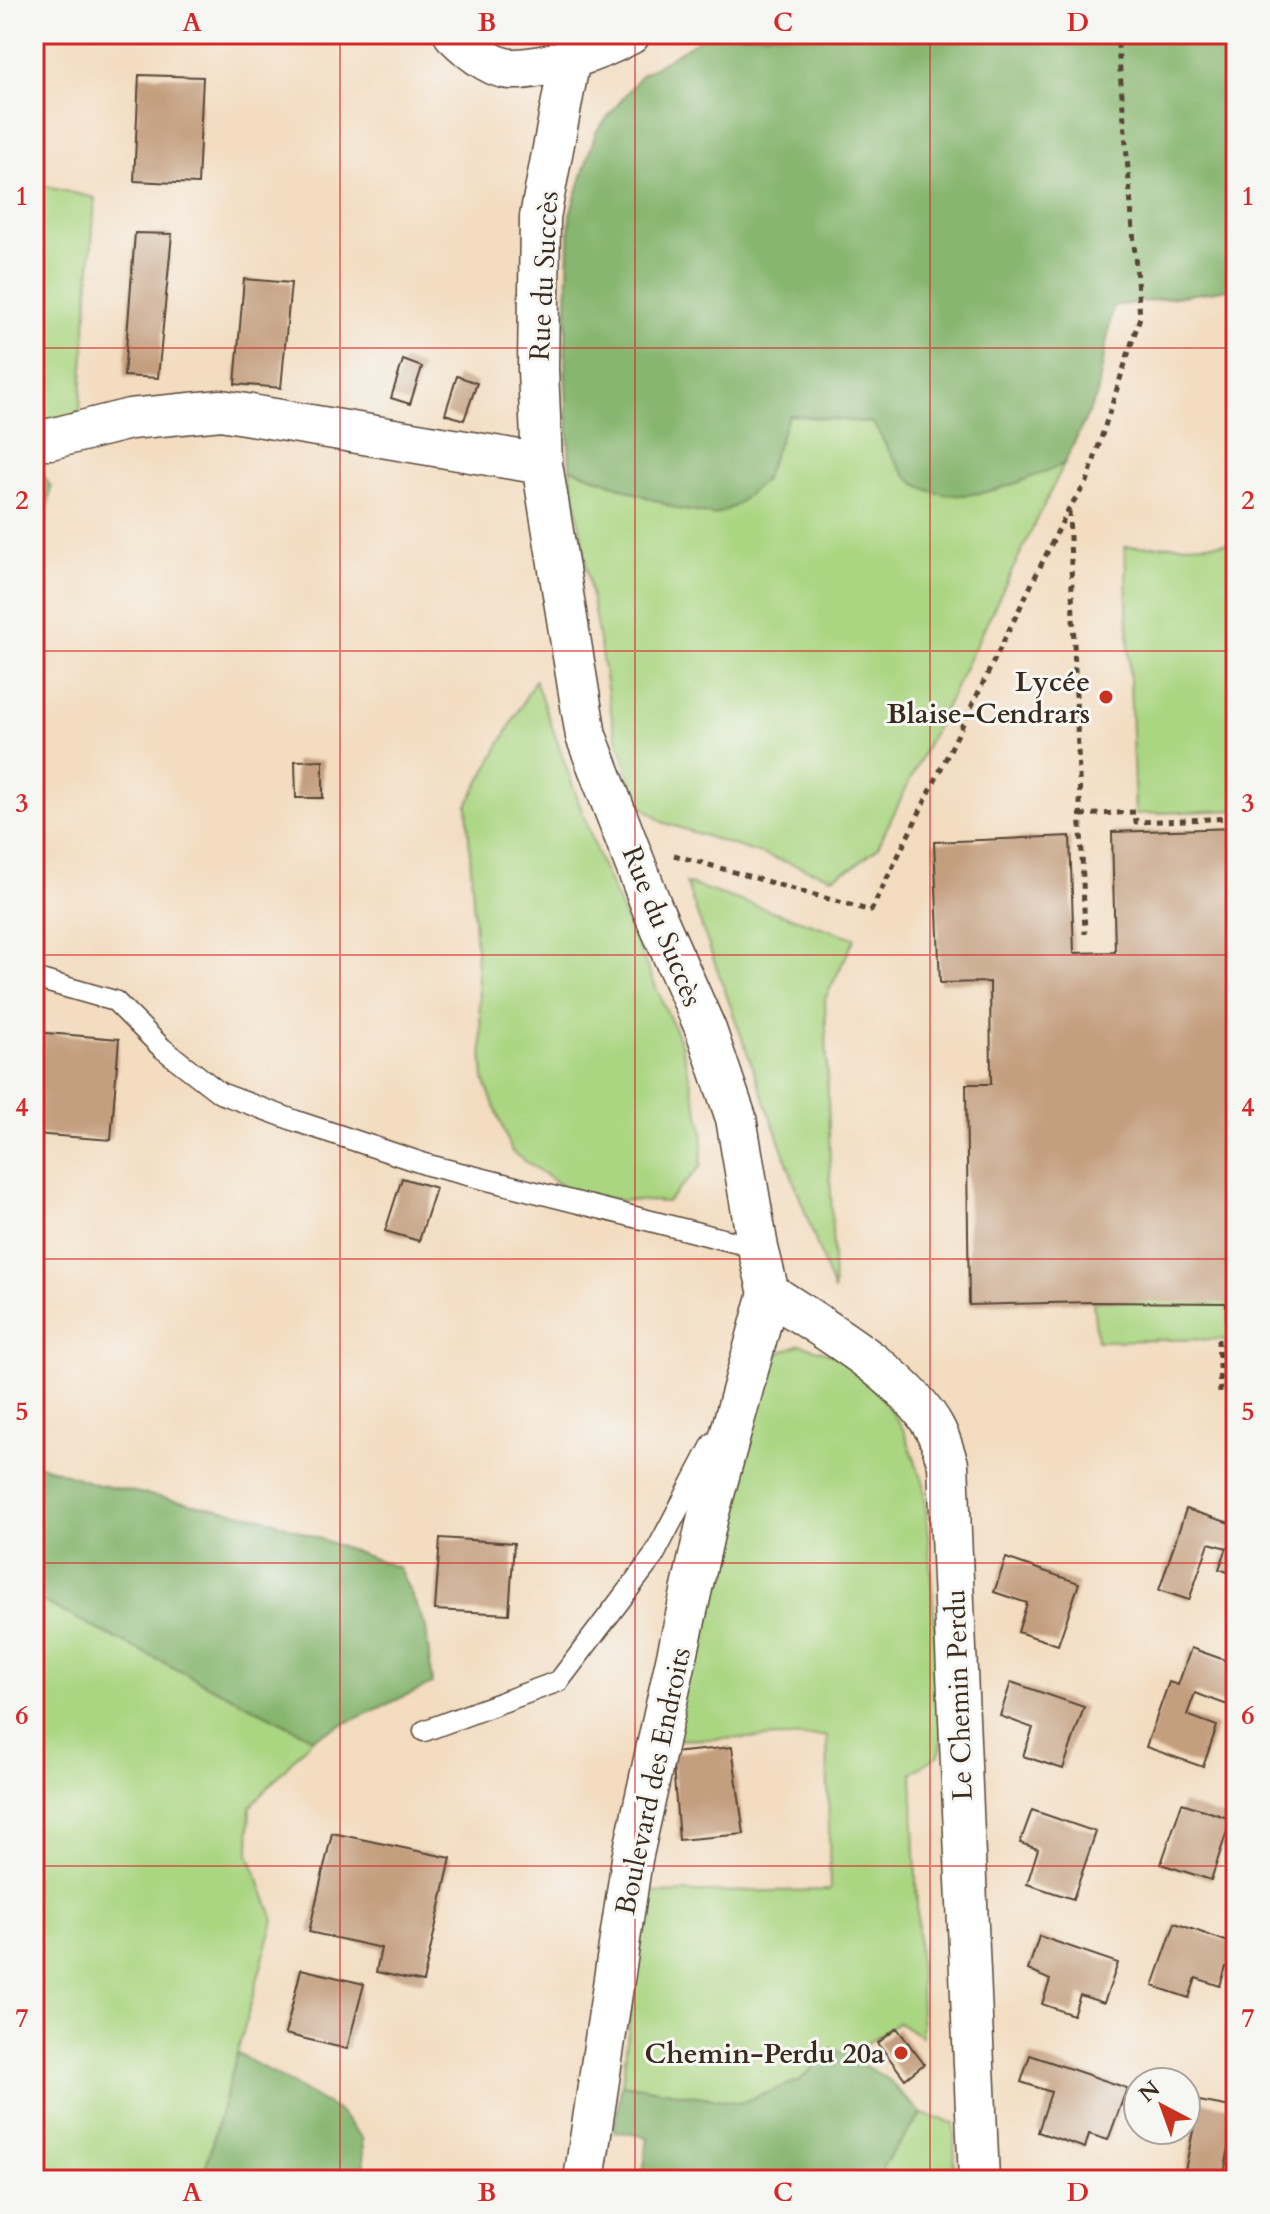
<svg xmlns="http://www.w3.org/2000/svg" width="1270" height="2214" viewBox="0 0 1270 2214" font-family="Cardo,serif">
<rect width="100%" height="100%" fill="#f6f6f2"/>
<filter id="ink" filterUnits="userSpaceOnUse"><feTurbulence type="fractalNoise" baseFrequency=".0125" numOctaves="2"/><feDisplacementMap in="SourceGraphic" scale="16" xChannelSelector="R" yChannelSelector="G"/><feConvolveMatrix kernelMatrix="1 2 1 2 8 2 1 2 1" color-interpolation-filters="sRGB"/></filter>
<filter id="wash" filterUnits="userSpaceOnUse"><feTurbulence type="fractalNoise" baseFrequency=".006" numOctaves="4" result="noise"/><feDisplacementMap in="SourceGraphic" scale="32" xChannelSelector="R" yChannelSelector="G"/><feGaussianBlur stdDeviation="1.8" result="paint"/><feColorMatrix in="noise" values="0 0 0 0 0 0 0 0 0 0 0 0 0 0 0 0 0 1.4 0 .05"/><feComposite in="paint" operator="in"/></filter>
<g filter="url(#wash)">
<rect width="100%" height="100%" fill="#f3dcbf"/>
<path fill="#aad581" stroke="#728050" stroke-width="2" d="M34 184 95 198 80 410 34 454Z
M788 415 873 423 900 467 996 490 1064 464 877 848 853 867 832 877 662 822 638 803 613 724 570 468 678 509 715 515 764 480Z
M1236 543V810L1135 814 1125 547Z
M535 680 601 864 680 1041 703 1130 701 1166 667 1202 619 1200 573 1194 512 1152 484 1079 467 805Z
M686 883 855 938 825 999 834 1292Z
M1236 1298V1384H1227L1226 1339 1097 1341 1093 1302Z
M800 1344 834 1355 866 1376 903 1429 924 1484 943 1732 939 1755 912 1773 922 2036 897 2022 848 2057 833 2049 800 2080 740 2103 622 2084 644 1893 830 1890 827 1736 671 1740 742 1438 770 1357Z
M34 1597 313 1738 250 1807 249 1853 274 1920 202 2180H34Z
M922 2114 954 2123 955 2180H883V2165Z"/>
<path fill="#87b66f" stroke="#617046" stroke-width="2" d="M709 34H1236V288L1113 306 1097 395 1064 464C1021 481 960 512 916 484 897 472 885 441 873 423L789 415 764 480 735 506 715 515 678 509 570 468 565 368 570 214 596 132 641 75Z
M34 461 51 487 34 592Z
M34 1463 95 1484 264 1518 399 1568 426 1627 432 1684 313 1738 34 1597Z
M833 2048 886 2078 922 2114 883 2165V2180H642L648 2137 614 2131 622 2084 740 2103 800 2080Z
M237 2053 337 2110 362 2138 365 2180H202Z"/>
<g id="blocks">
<path fill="#c49f7f" d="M139 75 203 77 198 184 134 181Z
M135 233 172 234 158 378 124 376Z
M244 279 291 283 281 388 235 384Z
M403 360 422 367 410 404 391 398Z
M457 376 477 383 464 420 445 414Z
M323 760V798H296L295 761Z
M1236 828V1384H1227L1226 1303 1093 1302 969 1305 966 1084H991L990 982 940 983 934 842 1070 836 1074 953 1115 952 1112 832Z
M34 1032 119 1039 111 1140 34 1134Z
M402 1178 436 1188 419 1241 385 1231Z
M1186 1509 1236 1525V1575L1219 1569 1227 1548 1209 1543 1189 1600 1159 1590Z
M440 1538 514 1543 509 1614 435 1610Z
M1006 1558 1079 1583 1058 1645 1018 1632 1027 1603 994 1592Z
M1191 1648 1236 1664V1699L1233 1707 1195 1693 1187 1715 1217 1726 1203 1767 1146 1747 1169 1682 1178 1685Z
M1011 1682 1084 1707 1063 1769 1023 1756 1033 1728 1000 1716Z
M732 1747 744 1834 679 1840 672 1753Z
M1182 1803 1231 1819 1211 1880 1161 1864Z
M1032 1810 1096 1832 1073 1899 1027 1884 1038 1849 1020 1843Z
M332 1833 451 1858 423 1982 376 1972 381 1948 309 1932Z
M1175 1923 1234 1944 1230 1954 1236 1957V1959L1233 1969 1226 1967 1220 1986 1196 1978 1189 1998 1153 1986Z
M1039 1936 1118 1963 1104 2003 1080 1995 1073 2015 1042 2004 1050 1980 1028 1970Z
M301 1969 364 1984 347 2049 285 2034Z
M897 2028 924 2064 905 2079 878 2043Z
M1030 2055 1127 2088 1108 2140 1089 2134 1085 2148 1038 2132 1051 2092 1021 2082Z
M1199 2101 1236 2108 1223 2180H1183Z"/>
</g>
</g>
<g filter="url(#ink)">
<use href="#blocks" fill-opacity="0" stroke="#574536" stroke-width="2"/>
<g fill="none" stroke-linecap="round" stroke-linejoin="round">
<g stroke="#574536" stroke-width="23">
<path id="lane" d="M34 978 115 1001 162 1048 220 1093 296 1121 428 1165 758 1248
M424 1731 559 1681 653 1557 713 1443"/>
</g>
<g stroke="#574536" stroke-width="43">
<path id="street" d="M454 34C467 47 491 68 511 69 545 70 601 50 630 34
M578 34 570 59 540 217 538 369 542 464 586 736 653 910 706 1030 736 1118 758 1248 769 1293 708 1516 632 1859 584 2180
M34 439H50L130 419 221 410 542 464
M769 1293C819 1326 907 1376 935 1429 941 1440 944 1453 948 1464L979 2180"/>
</g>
<path stroke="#574536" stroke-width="5" stroke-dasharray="6 6" stroke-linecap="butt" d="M1069 511 1085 934
M1081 815 1135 812 1136 822 1236 818
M674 855 871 911 1069 508 1087 482 1140 317 1117 34
M1218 1339 1220 1393H1236"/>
<use href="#lane" stroke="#fff" stroke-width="20"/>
<use href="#street" stroke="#fff" stroke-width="40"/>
</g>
</g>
<path fill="none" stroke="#d62828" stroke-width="2" stroke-opacity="0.55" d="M340 34V2180M635 34V2180M930 34V2180M34 348H1236M34 651H1236M34 955H1236M34 1259H1236M34 1563H1236M34 1866H1236"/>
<g fill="#c8321e" stroke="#f6f6f2" stroke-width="3">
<circle cx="1106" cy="697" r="8"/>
<circle cx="901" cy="2053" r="8"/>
</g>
<g text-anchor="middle" stroke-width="6" stroke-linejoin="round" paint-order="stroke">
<g font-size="28" fill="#3b2a1e" stroke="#f6f6f2">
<text transform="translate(543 276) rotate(-87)" y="10">Rue du Succès</text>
<text transform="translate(663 926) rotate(68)" y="10">Rue du Succès</text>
<text transform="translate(958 1695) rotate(-92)" y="10">Le Chemin Perdu</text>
<text transform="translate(652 1781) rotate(-78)" y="10">Boulevard des Endroits</text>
</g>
<g font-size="28" font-weight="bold" fill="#3b2a1e" stroke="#f6f6f2" text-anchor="end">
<text x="1090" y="691">Lycée<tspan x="1090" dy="32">Blaise-Cendrars</tspan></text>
<text x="885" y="2063">Chemin-Perdu 20a</text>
</g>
</g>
<rect width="1270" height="2214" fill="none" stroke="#f6f6f2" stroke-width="88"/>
<g transform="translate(1162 2106) rotate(319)"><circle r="38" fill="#f6f6f2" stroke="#aba49d" stroke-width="2"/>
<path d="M0-6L14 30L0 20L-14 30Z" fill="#c8321e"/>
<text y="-12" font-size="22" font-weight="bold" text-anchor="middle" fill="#3b2a1e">N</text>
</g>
<rect x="44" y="44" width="1182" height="2126" fill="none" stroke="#d62828" stroke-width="3"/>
<g font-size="26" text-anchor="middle" font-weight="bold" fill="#d62828">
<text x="192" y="31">A</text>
<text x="487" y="31">B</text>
<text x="783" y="31">C</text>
<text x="1078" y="31">D</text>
<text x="22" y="205">1</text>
<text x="1248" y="205">1</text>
<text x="22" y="509">2</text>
<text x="1248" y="509">2</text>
<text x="22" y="812">3</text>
<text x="1248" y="812">3</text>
<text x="22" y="1116">4</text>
<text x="1248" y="1116">4</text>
<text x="22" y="1420">5</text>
<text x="1248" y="1420">5</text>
<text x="22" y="1724">6</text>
<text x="1248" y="1724">6</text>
<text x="22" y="2027">7</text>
<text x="1248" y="2027">7</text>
<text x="192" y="2201">A</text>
<text x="487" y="2201">B</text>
<text x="783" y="2201">C</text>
<text x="1078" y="2201">D</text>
</g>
</svg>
